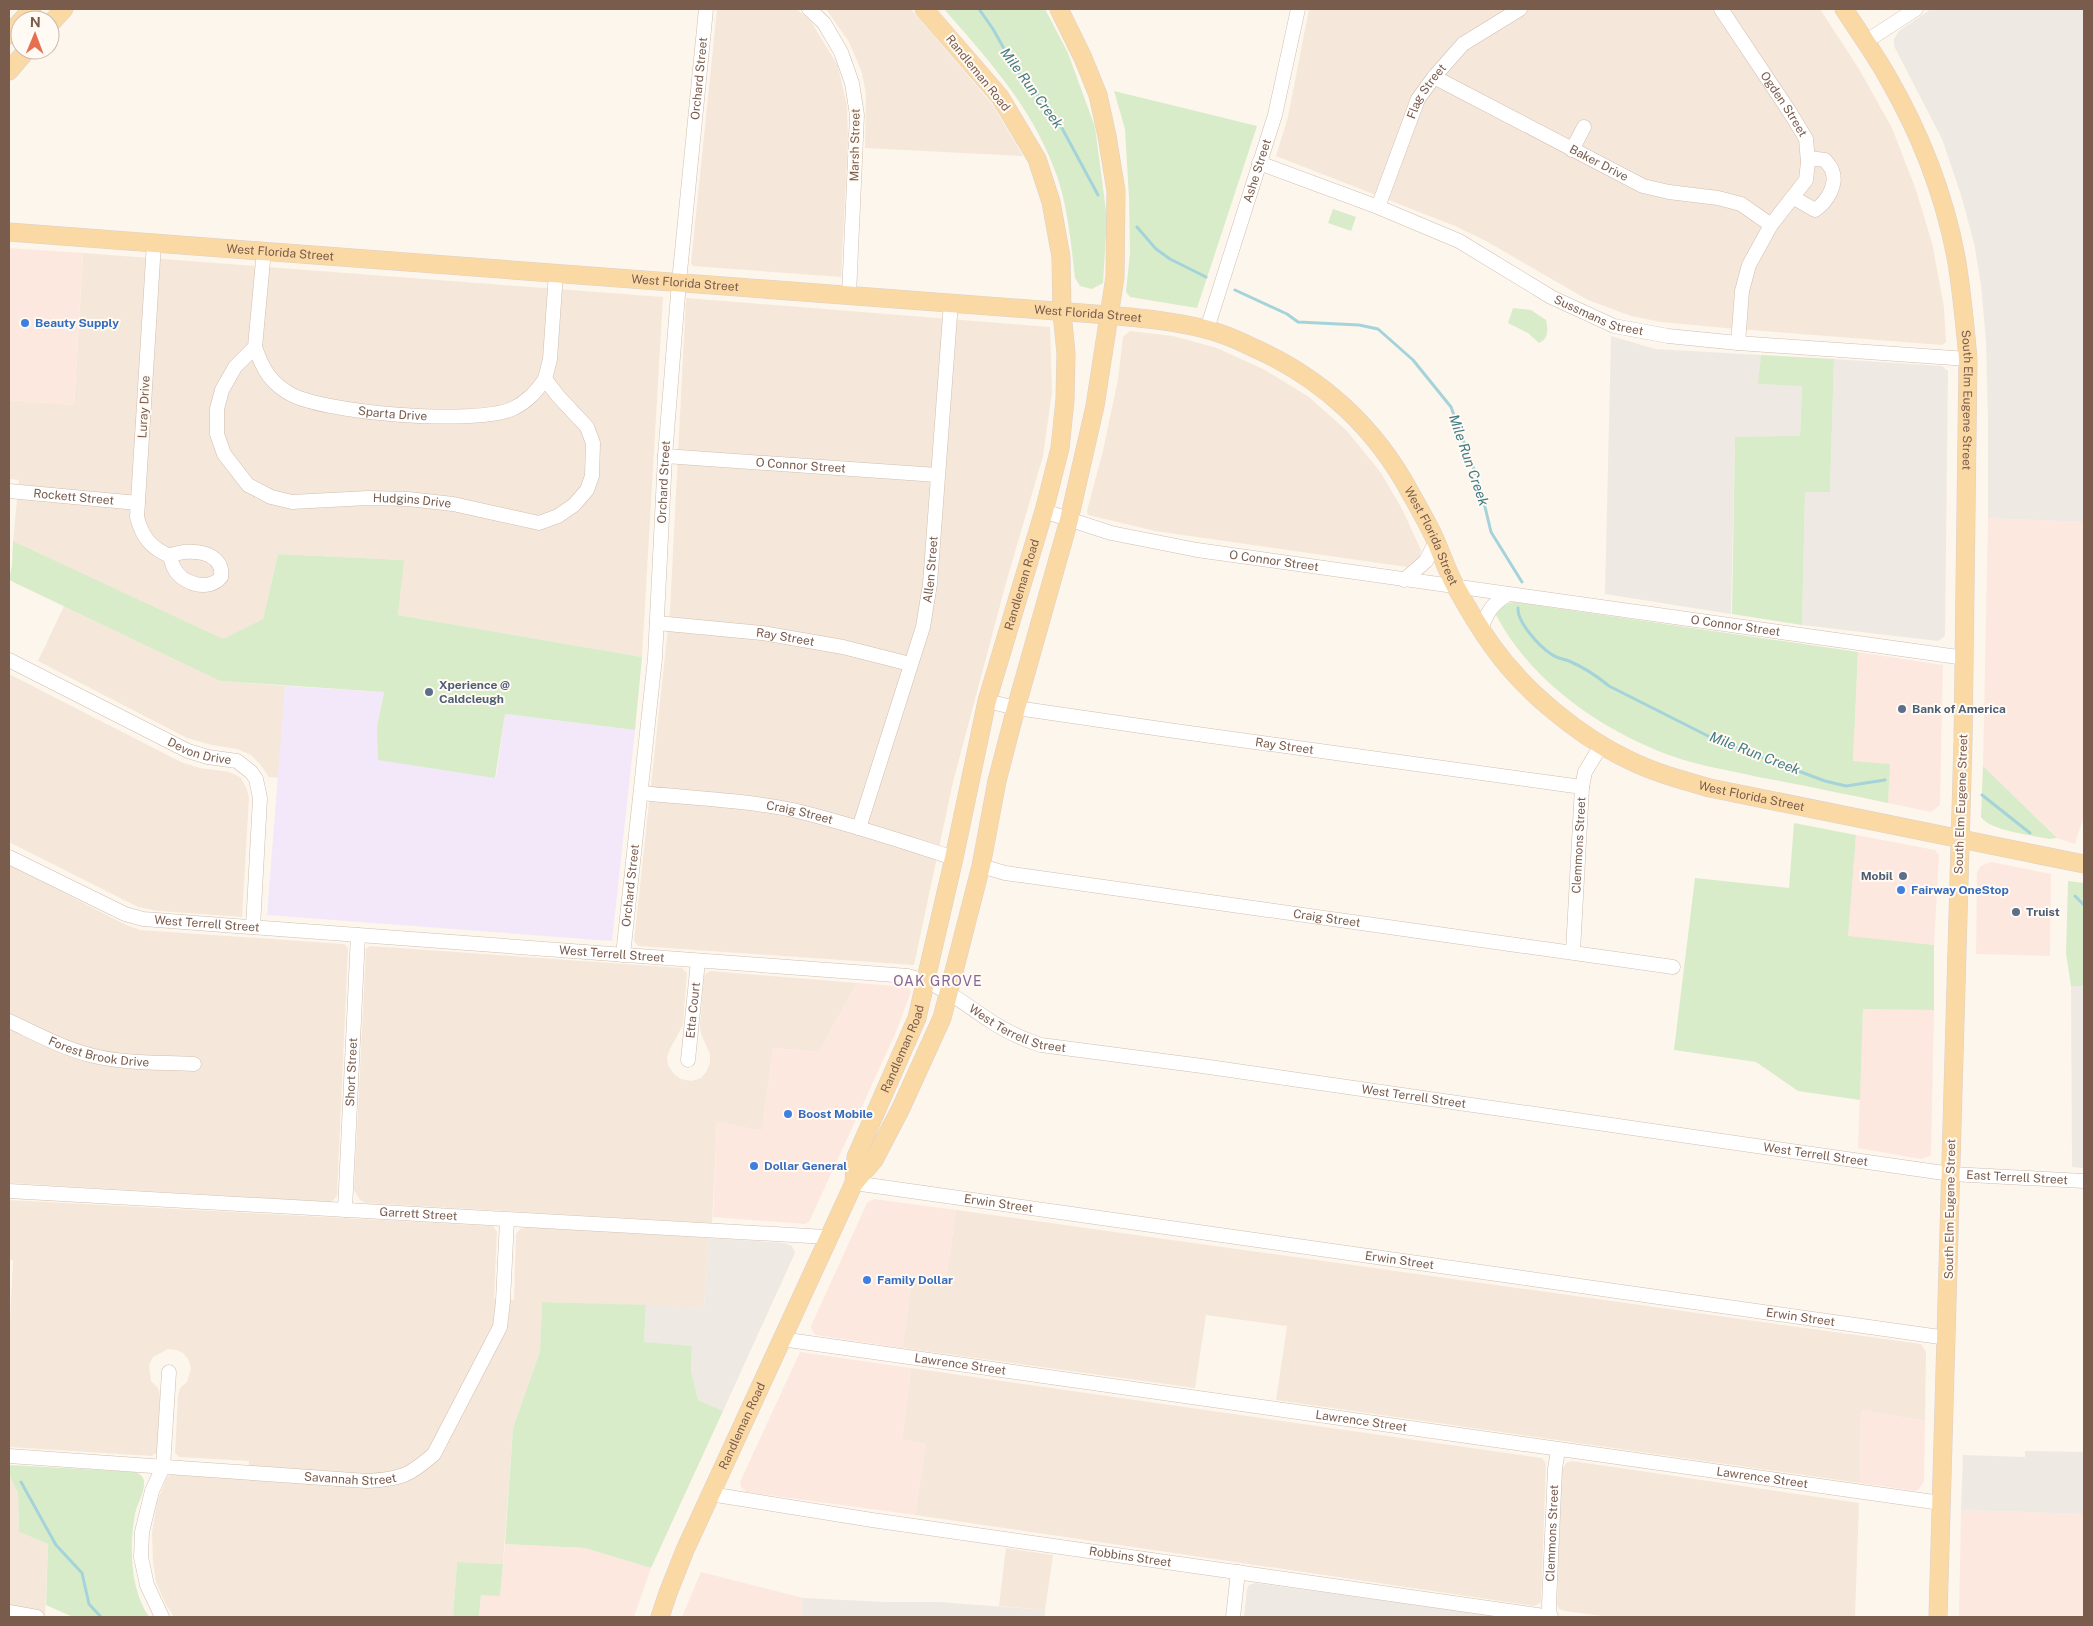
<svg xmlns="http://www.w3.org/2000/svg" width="2093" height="1626" viewBox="0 0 2093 1626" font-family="'Public Sans',sans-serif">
<rect width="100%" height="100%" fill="#fdf6ec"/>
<path fill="#f5e8da" d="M717 9H797L812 23 838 66 847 106 848 140 841 277 693 266 691 263Z
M826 9H911L993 105 1023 156 865 148 866 93 861 70 849 42Z
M1309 9H1820L1859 69 1892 128 1916 190 1932 243 1944 307 1946 342 1942 345 1725 328 1661 322 1631 316 1588 300 1486 241 1455 226 1276 156 1288 117Z
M83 253 663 297 642 657 398 615 403 560 278 554 263 619 223 640 13 541 19 480 9 479V400L74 405Z
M686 298 1050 327 1052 392 1043 456 1006 583 953 782 914 965 638 946 634 941 670 610Z
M1130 331 1173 336 1217 348 1265 370 1309 397 1347 431 1381 473 1402 509 1421 550 1419 560 1407 567 1155 531 1088 515 1087 511 1103 451 1118 379 1123 337Z
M64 606 220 681 285 686 279 778 269 777 260 764 251 755 237 749 212 745 187 738 38 661Z
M9 674 181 762 200 768 229 772 240 777 246 787 249 798 242 917 158 911 138 907 9 842Z
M9 864 124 924 140 930 344 944 348 948 337 1196 331 1202 9 1183Z
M370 946 682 968 687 973 683 1025 670 1049 667 1058 668 1065 674 1074 681 1079 691 1081 701 1078 706 1072 710 1063V1054L701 1034 700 1026 704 975 710 971 857 983 819 1052 773 1048 762 1131 717 1122 712 1223 366 1203 360 1200 354 1190 366 949Z
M9 1200 493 1226 497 1232 494 1299 514 1300 516 1234 520 1229 527 1227 709 1238 704 1308 542 1302 540 1351 513 1428 503 1564 457 1562 453 1617H174L166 1605 156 1582 153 1562 152 1533 157 1502 167 1477 173 1474 248 1478 249 1461 179 1457 175 1453 178 1396 180 1388 187 1382 191 1368 188 1359 183 1353 176 1350 168 1349 153 1357 149 1365 151 1381 158 1388 160 1395 157 1452 152 1456 9 1447V1340L13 1260H9Z
M956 1210 1921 1344 1926 1352 1925 1421 1861 1410 1860 1483 1276 1400 1287 1326 1206 1315 1195 1388 902 1348 913 1274 946 1279Z
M911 1368 1542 1458 1546 1464 1541 1602 1535 1606 915 1515 926 1444 902 1440Z
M1572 1461 1859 1503 1855 1617H1609L1565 1611 1559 1609 1557 1604 1562 1470 1566 1463Z
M9 1475 18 1493 19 1532 48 1544 45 1617H9Z
M1006 1548 1053 1555 1045 1610 999 1606Z"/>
<path fill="#fde8e0" d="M9 248 83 253 74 405 9 400Z
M1988 518 2084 522V815L2075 844 2057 838 1983 766Z
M1858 652 1943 665 1940 805 1931 812 1888 803 1889 764 1853 762Z
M1856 835 1935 850 1939 855 1934 945 1847 937Z
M1991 862 2051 874 2050 956 1976 954 1977 873 1981 866Z
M857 983 908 987 911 992 896 1032 809 1222 805 1224 713 1217 717 1122 762 1131 773 1048 819 1052Z
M1863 1008 1934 1010 1931 1155 1921 1159 1858 1148Z
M874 1199 956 1210 946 1279 913 1274 902 1348 816 1335 813 1332 811 1326 867 1203Z
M800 1352 911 1368 902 1440 926 1444 915 1515 746 1492 741 1487 740 1482Z
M1861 1410 1925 1421 1924 1481 1919 1489 1915 1491 1860 1483Z
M1961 1510 2084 1514V1617H1959Z
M505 1544 585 1548 651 1568 634 1617H479L481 1595H500Z
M701 1572 803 1598 801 1617H682Z"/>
<path fill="#efe9e4" d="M1931 9H2084V522L1988 518V420L1986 341 1981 285 1974 243 1961 195 1942 139 1894 46V39L1899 31Z
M1611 336 1655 349 1761 355 1759 384 1802 385 1800 437H1735L1731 614 1605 594Z
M1834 359 1942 366 1948 371 1945 636 1938 641 1802 625 1805 492H1830Z
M2071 986H2084V1168L2072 1167Z
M709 1238 785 1243 792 1246 795 1253 723 1411 698 1400 691 1370 692 1346 644 1343 646 1305 704 1308Z
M2025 1451 2084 1452V1514L1961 1510 1963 1455 2025 1457Z
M1255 1583 1503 1617H1244L1247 1589 1249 1585Z
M803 1598 885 1602H939L1045 1610V1617H801Z"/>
<path fill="#f3e8fa" d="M285 686 384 692 377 727 496 778 505 714 635 730 612 941 267 915Z"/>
<path fill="#d8ecc9" d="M944 9H1045L1068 53 1095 127 1107 218 1103 283 1092 289 1080 286 1075 278C1071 244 1068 208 1057 176 1032 107 991 63 944 9Z
M1114 91 1257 126 1197 308 1130 297 1126 292 1130 253 1129 198 1125 129Z
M1333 209 1356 217 1351 231 1328 223Z
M1513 308 1531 310 1546 320C1548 328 1549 339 1539 343L1528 333 1508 323Z
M1761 355 1834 359 1830 492H1805L1802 625 1732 614 1735 437 1800 436 1802 386 1758 384Z
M13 541 223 639 263 619 278 554 404 560 398 615 642 657 635 730 505 714 495 778 378 760 377 727 384 692 220 681 9 580 12 565Z
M1514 602 1858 652 1853 761 1890 764 1888 803C1845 794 1802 785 1758 777 1727 770 1695 765 1666 754 1598 728 1530 680 1496 615 1500 606 1504 604 1514 602Z
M1983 766 2057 838 2049 839C2033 835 1990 831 1981 817Z
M1794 823 1856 835 1848 936 1934 945V1010L1863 1009 1860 1100 1798 1091 1756 1062 1674 1050 1695 878 1789 888Z
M2068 881 2084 883V986H2071L2066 953Z
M542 1302 646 1305 644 1342 692 1346 691 1370 698 1400 723 1411 651 1568 585 1548 505 1544 513 1428 540 1351Z
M9 1465 136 1472C141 1475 145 1478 144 1484 144 1494 137 1504 135 1514 129 1548 130 1588 149 1617H73L46 1605 48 1544 19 1532 18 1493 9 1475Z
M457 1562 503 1564 500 1596 481 1595 479 1617H453Z"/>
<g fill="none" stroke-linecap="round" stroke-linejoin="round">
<path stroke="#a5d3da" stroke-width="3" d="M979 9 993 29 1016 70 1056 117 1098 195
M1137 227 1156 249 1170 259 1206 277
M1235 290 1287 314 1298 322 1359 325 1378 329 1413 360 1451 407 1480 486 1491 532 1522 582
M1518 608C1517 622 1539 646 1551 654 1556 658 1563 659 1569 661 1583 667 1597 676 1609 686L1718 741 1825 781 1846 786 1885 780
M1982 795 2030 833
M2075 896 2084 905
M21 1482 56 1545 82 1573 89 1604 101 1617"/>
<g stroke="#d1beb0" stroke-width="15">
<g id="minor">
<path d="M809 9 824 23 841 52 852 83 857 115 849 295"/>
<path id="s1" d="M1721 9 1791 114 1806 139 1808 162 1806 180 1771 225 1749 265 1742 291 1738 343"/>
<path d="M1865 42 1916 9"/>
<path id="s2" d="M1434 77 1643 186 1669 192 1718 198 1741 204 1771 225"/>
<path d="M1572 150 1584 127"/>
<path id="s3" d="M1259 163 1378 207 1459 241 1551 297 1614 326 1668 336 1738 343 1968 359"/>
<path d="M1794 198 1815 210C1827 202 1838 184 1832 170 1831 167 1827 163 1825 160L1808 158"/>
<path id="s4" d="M1378 207 1418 99 1434 77 1463 44 1520 9"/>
<path d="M154 243 137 517C142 537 151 548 170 556 171 560 172 564 174 568 182 584 209 592 221 577 225 551 188 547 170 556"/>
<path id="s5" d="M264 250 255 347 235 367 222 390 217 409V434L224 454 248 485 271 497 292 502 368 498 408 499 453 504 539 523 558 516 574 505 587 490 592 476 593 443 587 427 558 396 545 379 550 359 556 273"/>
<path id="s6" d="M1207 329 1275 115 1298 9"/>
<path id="s7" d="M255 347C262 367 269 381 287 392 320 414 476 425 512 409 527 402 536 392 545 379"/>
<path id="s8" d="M665 456 937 475"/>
<path id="s9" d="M9 491 138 503"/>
<path id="s10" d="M1044 511 1111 533 1197 550 1965 658"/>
<path d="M1404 580 1426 561 1436 541"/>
<path id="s11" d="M657 623 762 633 843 647 910 664"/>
<path d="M1481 629C1488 611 1491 605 1508 594"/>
<path id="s12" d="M9 660 188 751 208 757 237 761 251 772 256 779 260 798 253 927"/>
<path id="s13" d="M987 701 1016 708 1168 730 1582 787"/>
<path id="s14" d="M641 793C691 798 743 800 793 810 848 823 901 841 954 858"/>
<path id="s15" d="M859 828 923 627 930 584 951 302"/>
<path id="s16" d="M9 857 125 914 143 919 908 976C942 984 964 1004 992 1022 1007 1032 1023 1039 1041 1045L1202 1066 1951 1174 2084 1181"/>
<path id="s17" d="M981 866 1005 873 1673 967"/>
<path id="s18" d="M1573 951 1582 787 1585 772 1602 744"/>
<path id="s19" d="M623 955 655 658 665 456 679 282 706 9"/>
<path id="s20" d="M9 1021C35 1033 62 1048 90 1055 124 1064 160 1062 194 1064"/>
<path id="s21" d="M688 1060 698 961"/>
<path id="s22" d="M854 1183 1947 1338"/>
<path id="s23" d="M9 1191 827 1237"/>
<path id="s24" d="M345 1210 358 935"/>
<path id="s25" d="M781 1339 1941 1503"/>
<path id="s26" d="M9 1456 367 1481C401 1479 409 1476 434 1454L500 1327 503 1301 507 1220"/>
<path id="s27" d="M710 1494 872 1520 1551 1617"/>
<path d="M9 1612 37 1617"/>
<path d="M162 1617 147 1585 141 1557 142 1532 152 1491 163 1467 169 1372"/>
<path d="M1233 1617 1238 1572"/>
<path id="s28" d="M1550 1617 1549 1605 1555 1469 1558 1450"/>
</g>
</g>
<g stroke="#dad1cd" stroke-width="19">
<g id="major">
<path id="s29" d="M1844 9C1858 31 1874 53 1887 76 1919 131 1944 194 1956 257 1962 291 1965 325 1968 359L1963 741 1938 1617"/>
<path d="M22 20 32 9"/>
<path d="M50 24 64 9"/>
<path d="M9 35 20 22"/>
<path d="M9 71 27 50"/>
<path id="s30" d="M9 232 1108 315C1141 318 1173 321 1205 329 1222 333 1238 340 1254 348 1322 378 1376 428 1411 494 1419 508 1427 522 1434 537 1442 554 1447 572 1457 589 1468 609 1480 629 1493 647 1525 692 1580 737 1629 760 1655 773 1682 780 1710 788L2084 864"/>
<path id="s31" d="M854 1183 856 1157 917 1018 954 858 987 701 1044 511 1060 448 1065 400 1066 353 1062 313 1061 257 1051 202 1037 159 1000 97 924 9"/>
<path id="s32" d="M660 1617 668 1593 685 1550 854 1183 874 1160 901 1108 942 1018 981 866 997 781 1016 708 1069 520 1095 406 1115 277 1116 191 1107 136 1098 95 1083 58 1059 9"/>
</g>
</g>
<use href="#minor" stroke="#fff" stroke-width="14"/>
<use href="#major" stroke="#fbd9a5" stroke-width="18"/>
</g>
<g fill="#3f7fe0" stroke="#fffaf3" stroke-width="2">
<circle cx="25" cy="323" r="5"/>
<circle cx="1901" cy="890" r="5"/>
<circle cx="788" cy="1114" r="5"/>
<circle cx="754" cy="1166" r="5"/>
<circle cx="867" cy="1280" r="5"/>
</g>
<g fill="#5c6f8a" stroke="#fffaf3" stroke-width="2">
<circle cx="429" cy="692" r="5"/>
<circle cx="1902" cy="709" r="5"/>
<circle cx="1903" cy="876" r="5"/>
<circle cx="2016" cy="912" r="5"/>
</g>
<g text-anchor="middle" stroke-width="4" stroke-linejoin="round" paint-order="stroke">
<g font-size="12" fill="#7a5c4d" stroke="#fffaf3">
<text transform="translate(978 73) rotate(51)" y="4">Randleman Road</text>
<text dy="4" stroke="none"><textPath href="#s19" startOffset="880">Orchard Street</textPath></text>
<text dy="4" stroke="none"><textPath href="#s4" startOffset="126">Flag Street</textPath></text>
<text dy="4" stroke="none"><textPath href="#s1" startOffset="114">Ogden Street</textPath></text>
<text transform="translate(855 145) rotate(-89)" y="4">Marsh Street</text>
<text dy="4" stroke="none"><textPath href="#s2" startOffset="186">Baker Drive</textPath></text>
<text dy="4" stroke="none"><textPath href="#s6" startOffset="166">Ashe Street</textPath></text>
<text dy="4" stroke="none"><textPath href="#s30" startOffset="272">West Florida Street</textPath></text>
<text dy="4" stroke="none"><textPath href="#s30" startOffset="678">West Florida Street</textPath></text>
<text dy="4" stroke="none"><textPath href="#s30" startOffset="1082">West Florida Street</textPath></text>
<text dy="4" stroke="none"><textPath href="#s3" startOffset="374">Sussmans Street</textPath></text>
<text dy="4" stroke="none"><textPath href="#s29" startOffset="418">South Elm Eugene Street</textPath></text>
<text transform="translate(144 407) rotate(-87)" y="4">Luray Drive</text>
<text dy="4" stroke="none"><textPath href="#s7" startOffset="165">Sparta Drive</textPath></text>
<text dy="4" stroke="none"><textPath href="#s8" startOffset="136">O Connor Street</textPath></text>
<text dy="4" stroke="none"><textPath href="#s19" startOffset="475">Orchard Street</textPath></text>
<text dy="4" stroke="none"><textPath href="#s9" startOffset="65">Rockett Street</textPath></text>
<text dy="4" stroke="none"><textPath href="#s5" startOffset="425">Hudgins Drive</textPath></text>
<text dy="4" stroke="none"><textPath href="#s30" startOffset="1518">West Florida Street</textPath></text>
<text dy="4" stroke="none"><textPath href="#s10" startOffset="236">O Connor Street</textPath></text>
<text dy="4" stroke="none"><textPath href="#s15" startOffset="269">Allen Street</textPath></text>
<text dy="4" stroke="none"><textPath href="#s31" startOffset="624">Randleman Road</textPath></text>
<text dy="4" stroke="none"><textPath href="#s10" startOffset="702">O Connor Street</textPath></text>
<text dy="4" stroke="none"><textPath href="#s11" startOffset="129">Ray Street</textPath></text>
<text dy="4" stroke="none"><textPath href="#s13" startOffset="301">Ray Street</textPath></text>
<text dy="4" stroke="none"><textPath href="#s12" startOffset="212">Devon Drive</textPath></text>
<text dy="4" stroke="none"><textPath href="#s30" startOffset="1952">West Florida Street</textPath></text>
<text transform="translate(1961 804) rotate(-88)" y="4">South Elm Eugene Street</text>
<text dy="4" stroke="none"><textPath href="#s14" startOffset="160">Craig Street</textPath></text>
<text dy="4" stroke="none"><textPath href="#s18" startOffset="106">Clemmons Street</textPath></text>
<text dy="4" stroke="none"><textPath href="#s19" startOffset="70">Orchard Street</textPath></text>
<text dy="4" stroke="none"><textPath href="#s17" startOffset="350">Craig Street</textPath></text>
<text dy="4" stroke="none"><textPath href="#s16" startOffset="212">West Terrell Street</textPath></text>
<text dy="4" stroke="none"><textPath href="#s16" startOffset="618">West Terrell Street</textPath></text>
<text dy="4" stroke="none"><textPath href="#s21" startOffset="50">Etta Court</textPath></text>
<text dy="4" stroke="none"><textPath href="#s16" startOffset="1038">West Terrell Street</textPath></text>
<text dy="4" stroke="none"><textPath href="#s31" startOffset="144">Randleman Road</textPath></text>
<text dy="4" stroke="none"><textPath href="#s20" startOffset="96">Forest Brook Drive</textPath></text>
<text dy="4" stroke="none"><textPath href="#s24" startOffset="138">Short Street</textPath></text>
<text dy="4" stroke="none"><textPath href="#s16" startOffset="1442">West Terrell Street</textPath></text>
<text dy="4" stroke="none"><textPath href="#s16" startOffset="1848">West Terrell Street</textPath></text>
<text dy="4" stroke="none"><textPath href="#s16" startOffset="2051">East Terrell Street</textPath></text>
<text dy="4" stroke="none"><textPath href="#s22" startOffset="146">Erwin Street</textPath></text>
<text transform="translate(1950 1209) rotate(-89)" y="4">South Elm Eugene Street</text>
<text dy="4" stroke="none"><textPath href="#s23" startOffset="410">Garrett Street</textPath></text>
<text dy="4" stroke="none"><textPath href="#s22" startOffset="551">Erwin Street</textPath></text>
<text dy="4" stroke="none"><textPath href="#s22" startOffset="956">Erwin Street</textPath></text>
<text dy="4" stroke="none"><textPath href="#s25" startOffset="181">Lawrence Street</textPath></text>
<text dy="4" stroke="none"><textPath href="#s25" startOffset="586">Lawrence Street</textPath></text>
<text dy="4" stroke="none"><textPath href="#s32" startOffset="208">Randleman Road</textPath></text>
<text dy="4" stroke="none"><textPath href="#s26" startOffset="342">Savannah Street</textPath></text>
<text dy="4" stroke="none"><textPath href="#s25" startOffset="991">Lawrence Street</textPath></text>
<text dy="4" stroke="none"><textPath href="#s28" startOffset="84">Clemmons Street</textPath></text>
<text dy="4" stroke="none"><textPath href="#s27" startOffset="425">Robbins Street</textPath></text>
</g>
<g font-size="12" font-weight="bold" fill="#366cbe" stroke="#fffaf3" text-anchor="start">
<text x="35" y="327">Beauty Supply</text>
<text x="1911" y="894">Fairway OneStop</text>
<text x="798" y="1118">Boost Mobile</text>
<text x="764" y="1170">Dollar General</text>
<text x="877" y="1284">Family Dollar</text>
</g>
<g font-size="12" font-weight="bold" fill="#4e5e75" stroke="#fffaf3" text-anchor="start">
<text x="439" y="689">Xperience @<tspan x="439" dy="14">Caldcleugh</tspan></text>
<text x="1912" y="713">Bank of America</text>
<text x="1893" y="880" text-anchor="end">Mobil</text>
<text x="2026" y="916">Truist</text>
</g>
<g font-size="14" font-style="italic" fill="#437c86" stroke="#fffaf3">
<text transform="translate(1032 88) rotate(54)" y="5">Mile Run Creek</text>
<text transform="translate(1469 460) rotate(71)" y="5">Mile Run Creek</text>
<text transform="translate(1755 753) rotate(21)" y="5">Mile Run Creek</text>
</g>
<g font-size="14" letter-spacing="1" fill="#846695" stroke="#fffaf3">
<text x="938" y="986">OAK GROVE</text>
</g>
</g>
<rect width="2093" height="1626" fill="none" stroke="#7a5c4d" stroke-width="20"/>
<g transform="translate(35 35) rotate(1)"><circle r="24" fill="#fffaf3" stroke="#cabbb1"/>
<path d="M0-4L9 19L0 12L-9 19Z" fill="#e76f51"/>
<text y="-8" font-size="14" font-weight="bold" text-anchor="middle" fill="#7a5c4d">N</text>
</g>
</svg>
